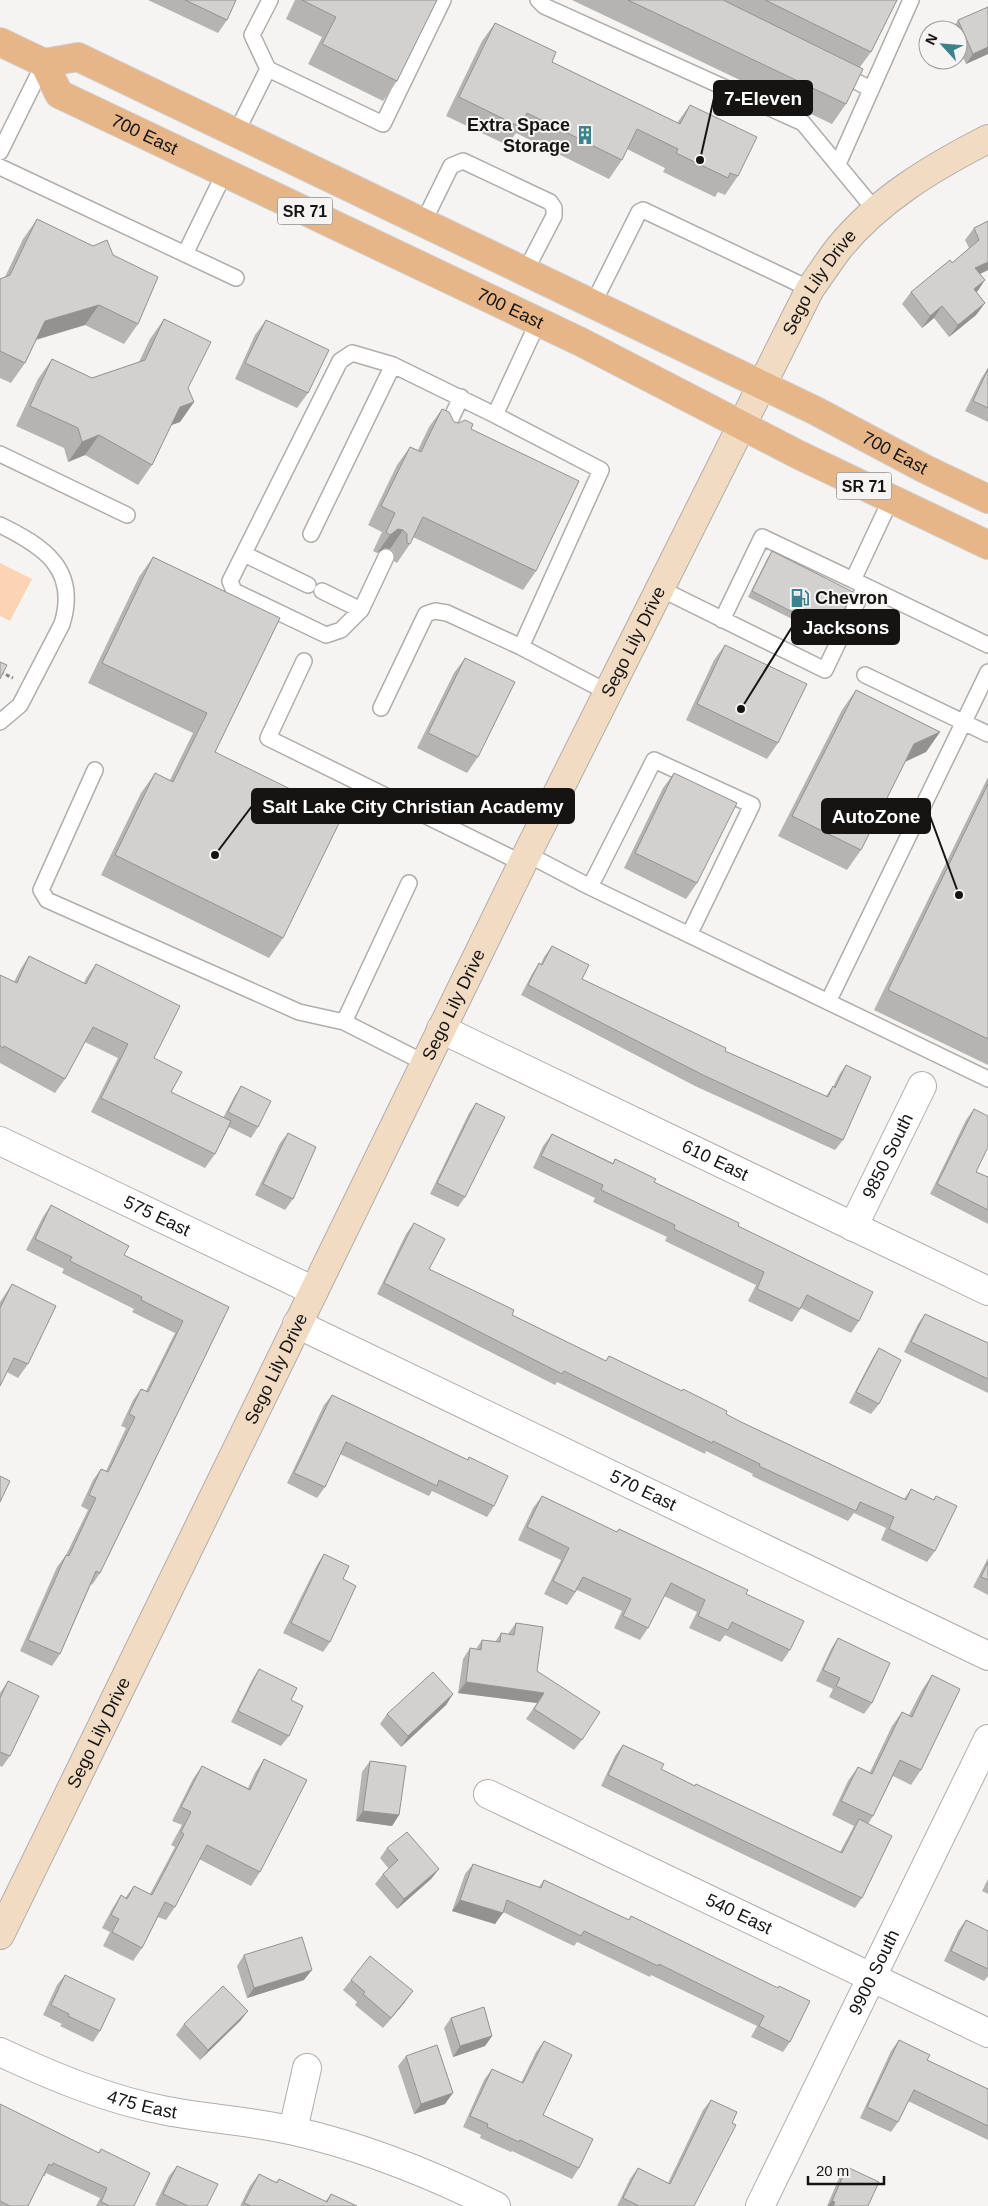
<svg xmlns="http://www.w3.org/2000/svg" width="988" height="2206" viewBox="0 0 988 2206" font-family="Helvetica,sans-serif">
<rect width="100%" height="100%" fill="#f6f4f2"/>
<path fill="#fbd4b4" d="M0 563 32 579 10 621 0 616Z"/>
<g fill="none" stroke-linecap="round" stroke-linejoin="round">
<g stroke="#b0adab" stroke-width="18">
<path id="service" d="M270 0 252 35 268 69 383 124 443 0
M538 0 544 6 803 123 875 210
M839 73 871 89
M236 133 268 69
M0 152 44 63
M838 164 911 0
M0 167 236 278
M423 223 451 166 463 161 550 202 554 208V216L525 272
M185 254 225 172
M593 304 639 212 643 210 810 289
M538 322 495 415 601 470 521 647 607 692
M445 432 461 397
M0 454 127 515
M891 499 853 580 988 645
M0 525C43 546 79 569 62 624L20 705 0 722
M311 534 393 365
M244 554 308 585
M659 588 825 670 865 586
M322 591 361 610 386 557
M361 610 341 630 326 635 234 591 230 581 340 361 352 353 393 365 495 415
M722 620 762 537 853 580
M304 661 268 738 522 863
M865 675 988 734
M381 708 426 614 435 611 447 613 521 647
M95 770 41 890 47 900 299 1012 344 1022 425 1063
M527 854 590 887 988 1079
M590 887 654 760 752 805 689 935
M828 1002 988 672
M344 1022 409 883"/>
</g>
<g stroke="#b0adab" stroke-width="30">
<g id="minor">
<path id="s1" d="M441 1029 988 1291"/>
<path id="s2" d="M0 1141 314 1291"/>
<path id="s3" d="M853 1227 922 1086"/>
<path id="s4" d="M297 1324 988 1656"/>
<path id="s5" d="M488 1794 988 2033"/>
<path id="s6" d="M0 2052C54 2077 109 2100 167 2111 209 2119 253 2121 294 2131 365 2147 431 2174 496 2206"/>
<path d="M293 2130 307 2068"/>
<path id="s7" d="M760 2206 988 1739"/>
</g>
</g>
<g stroke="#b0adab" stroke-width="30">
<g id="secondary">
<path id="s8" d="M0 1935 527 854 810 289C820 275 829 261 839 248 879 199 933 167 988 139"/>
</g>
</g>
<g stroke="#d0d0d0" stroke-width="30">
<g id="primary">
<path id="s9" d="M0 42 44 63 78 57 816 411 925 469 988 499"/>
<path id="s10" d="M44 63 59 94 581 342 797 454 988 545"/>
</g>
</g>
<path stroke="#878584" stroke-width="3" stroke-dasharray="4 2.5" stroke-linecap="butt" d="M0 672 13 678"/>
<use href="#service" stroke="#fff" stroke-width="15"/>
<use href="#minor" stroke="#fff" stroke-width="28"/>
<use href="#secondary" stroke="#f2dbc3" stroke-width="28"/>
<use href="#primary" stroke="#e6b688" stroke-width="28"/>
</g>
<path fill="#b5b4b2" d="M148 0H236L227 20 218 33Z
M295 0H437L397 81 383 101 308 64 322 37 286 19Z
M572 0H897L871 52 860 67 846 104 832 124Z
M958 20 988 54 966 64 958 47V30H952Z
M495 23 552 62 677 123 690 105 738 176 725 195 718 192 715 197 663 172 665 168 627 149 622 160 609 179 516 133 507 145 446 116 482 41Z
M37 219 138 324 124 344 85 325 36 340 25 363 11 383 0 378V279L5 277 23 239Z
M988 221V270L980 274 976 292 985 303 976 315 949 337 934 318 922 328 902 304 911 292 952 263 969 248 965 240 974 228Z
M164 319 188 388 194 402 180 422 171 425 152 465 138 485 85 455 68 462 64 448 16 426 38 379 52 359 92 378 139 362 150 339Z
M266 320 308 393 297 408 235 379 255 335Z
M988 368V422L965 411 981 379Z
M442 409 454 422 471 429 536 571 523 590 413 537 410 544 397 563 394 561V552L390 549 385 548 377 553 373 551 382 532 368 525 397 465 410 447 418 450 429 427Z
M772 551 833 633 830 638 748 597 768 557Z
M153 557 280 618 215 752 283 938 269 958 101 875 141 793 155 773 170 780 193 733 88 683 139 577Z
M725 645 778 743 767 759 686 720 714 660Z
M465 658 478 757 467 773 417 748 454 673Z
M856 690 940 732 926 752 905 762 861 850 847 870 778 836 842 710Z
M674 773 697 883 686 899 624 868 663 788Z
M988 777V1065L874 1010Z
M552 946 582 979 725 1051 826 1096 833 1086V1087L839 1075 846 1065 843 1140 835 1150 695 1086 521 995 532 974 539 963 541 964 544 957Z
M29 956 84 983 86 978 96 964 154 1058 171 1092 223 1118 234 1097 241 1086 258 1127 251 1138 229 1127 215 1154 205 1168 91 1112 118 1058 85 1042 65 1079 55 1093 0 1063V975L14 982 20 970Z
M476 1103 465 1197 458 1207 430 1194 469 1113Z
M974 1109 976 1172 988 1177V1224L930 1194 966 1120Z
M288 1133 293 1199 285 1210 255 1195 280 1143Z
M552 1134 613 1163 615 1159 654 1182 738 1226 859 1321 851 1333 801 1308 792 1322 748 1301 756 1285 665 1241 667 1237 593 1202 595 1198 533 1168 543 1146Z
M51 1205 124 1255 229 1307 100 1573 92 1585 91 1584 60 1654 52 1666 20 1651 57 1567 66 1555 88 1510 81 1506 93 1480 101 1469 106 1471 126 1428 121 1426 133 1400 141 1389 146 1391 175 1333 132 1312 134 1309 62 1273 64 1269 26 1250 43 1217Z
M414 1223 429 1269 512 1315 606 1361 609 1356 739 1421 904 1499 911 1489 933 1500 936 1496 935 1551 927 1562 881 1540 886 1528 854 1513 848 1521 752 1476 753 1474 706 1451 705 1454 557 1382 555 1385 377 1294 406 1234Z
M12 1284 28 1364 18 1378 7 1372 0 1386V1302Z
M925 1314 988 1343V1393L904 1352 918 1324Z
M879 1348V1404L871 1414 849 1403 872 1359Z
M332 1395 467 1460 469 1457 494 1506 487 1517 432 1491 429 1496 340 1454 325 1487 317 1498 287 1483 324 1405Z
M542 1496 617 1532 619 1529 746 1594 790 1650 782 1662 725 1635 720 1642 689 1628 697 1612 664 1596 648 1628 640 1640 614 1628 622 1611 577 1590 567 1605 544 1594 561 1560 518 1540 533 1508Z
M324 1554 343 1579 330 1642 323 1652 283 1633 317 1565Z
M988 1558V1595L973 1587Z
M516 1623 537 1671 582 1740 574 1750 526 1719 537 1703 458 1693 463 1659 470 1648 476 1649 482 1640 495 1642 501 1633 508 1634Z
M838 1638 872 1703 864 1714 829 1697 833 1689 816 1681 831 1649Z
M259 1669 289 1736 281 1746 231 1722 252 1680Z
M932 1675 921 1770 911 1785 893 1776 873 1816 868 1824 862 1898 855 1908 601 1786 615 1756 623 1745 661 1769 695 1786 840 1852 854 1826 832 1815 848 1781 858 1767 870 1772 892 1726 902 1712 909 1715 922 1690Z
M8 1681 10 1756 2 1767 0 1766V1693Z
M453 1694 446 1705 401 1747 380 1724 387 1714Z
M264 1759 260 1872 251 1886 199 1859 175 1907 166 1920 158 1917 142 1948 133 1961 103 1946 110 1932 102 1928 112 1909 121 1895 125 1898 134 1886 150 1894 175 1847 171 1845 182 1825 172 1821 193 1779 202 1766 248 1788 255 1773Z
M370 1761 399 1815 392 1826 356 1821 362 1772Z
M387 1848 439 1869 431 1879 397 1909 375 1884 383 1874 389 1869 380 1858Z
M473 1864 539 1887 544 1880 629 1920 631 1916 777 1988 790 2042 783 2052 751 2037 757 2026 651 1975 650 1977 577 1942 574 1946 503 1912 495 1924 452 1911 465 1874Z
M988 1879V1894L982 1891Z
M966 1920 988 1931V1976L984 1981 944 1961 958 1931Z
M244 1955 304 1980 247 1998 237 1966Z
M65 1975 100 2031 93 2042 60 2026 62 2024 43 2015 57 1985Z
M351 1980 405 2002 383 2028 355 2005 357 2002 343 1990Z
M248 2011 240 2021 200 2060 176 2035 184 2024Z
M451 2018 492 2036 485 2046 453 2057 444 2028Z
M899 2040 927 2060 988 2089V2140L908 2101 898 2122 891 2132 860 2118 891 2051Z
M544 2041 543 2115 579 2168 572 2179 512 2151 511 2152 480 2138 481 2135 463 2127 484 2080 492 2069 521 2083 536 2052Z
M406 2056 445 2104 414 2114 398 2066Z
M711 2100 694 2206H617L630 2179 638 2168 668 2183 703 2110Z
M0 2105 98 2153 101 2149 134 2206H96L100 2198 46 2173 45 2176H43L28 2206H0Z
M177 2166 207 2206H158L155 2205 169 2176Z
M847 2167 868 2206H827L839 2178Z
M259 2174 276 2182 279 2179 325 2202 331 2194 357 2206H240L250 2186Z"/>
<path fill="#949291" d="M988 47V54L966 64 973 54Z
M988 262V270L967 280 975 268Z
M985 280 977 292 965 301 974 289Z
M985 303 976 315 949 337 958 325Z
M99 305 85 325 31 341 45 321Z
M942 306 934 318 922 328 930 316Z
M194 402 180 422 166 427 180 407Z
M99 435 85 455 68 462 82 442Z
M398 529 403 530 390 549 385 548 377 553 390 535Z
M940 732 926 752 900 764 914 744Z
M466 1682 544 1693 537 1703 458 1693Z
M453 1694 446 1705 401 1747 408 1736Z
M363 1811 399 1815 392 1826 356 1821Z
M439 1869 431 1879 397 1909 404 1899Z
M460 1900 503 1913 495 1924 452 1911Z
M312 1970 304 1980 247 1998 254 1988Z
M413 1991 405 2002 383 2028 391 2018Z
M248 2011 240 2021 200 2060 208 2050Z
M492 2036 485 2046 453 2057 460 2046Z
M453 2093 445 2104 414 2114 421 2104Z
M832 2201 835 2202 832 2206H828Z"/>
<path fill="#d3d1cf" stroke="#949291" d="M185 0H236L227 20Z
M302 0H437L397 81 322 44 336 17Z
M628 0H723L863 69 846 104Z
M765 0H897L871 52Z
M988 7V47L973 54 958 20Z
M495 23 556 52 552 62 680 124 690 105 757 137 738 176 730 173 728 178 676 153 678 149 637 129 622 160 527 113 520 127 459 97Z
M37 219 93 246 107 240 113 255 158 277 138 324 99 305 45 321 25 363 0 351V279L10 275Z
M988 221V262L975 268 985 280 974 289 985 303 958 325 942 306 930 316 911 292 950 260 952 263 979 240 974 228Z
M164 319 211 342 188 388 194 402 180 407 152 465 99 435 82 442 78 428 30 406 52 359 92 378 145 360Z
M266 320 329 350 308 393 245 363Z
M988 369V408L973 401Z
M442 409 449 412 454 422 459 423 465 420 473 424 471 429 579 481 536 571 423 517 410 544 407 543V534L403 530 398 529 390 535 386 532 395 513 381 506 410 447 421 452Z
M772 551 853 592 833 633 752 591Z
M153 557 280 618 215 752 343 815 283 938 115 855 155 773 173 782 207 713 102 663Z
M725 645 807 684 778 743 697 704Z
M465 658 515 682 478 757 428 733Z
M0 662 7 665 0 679Z
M856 690 940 732 914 744 861 850 792 816Z
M674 773 737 803 697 883 635 853Z
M988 784V1039L888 990Z
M552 946 589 965 582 979 726 1048 725 1051 828 1097 833 1086 835 1088 846 1065 871 1077 843 1140 703 1075 528 985 539 963 542 965Z
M29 956 86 984 96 964 180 1006 154 1058 182 1072 171 1092 231 1121 215 1154 101 1098 128 1044 93 1027 65 1079 4 1046 3 1048 0 1046V975L17 983Z
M241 1086 271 1101 258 1127 228 1112Z
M476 1103 505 1117 465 1197 437 1183Z
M974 1109 988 1116V1147L976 1172 988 1177V1210L937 1184Z
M288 1133 316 1147 293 1199 263 1184Z
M552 1134 613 1164 615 1159 656 1179 654 1182 739 1223 738 1226 873 1292 859 1321 807 1295 800 1309 757 1289 764 1272 674 1229 675 1225 601 1190 603 1185 541 1156Z
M51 1205 129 1246 124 1255 229 1307 100 1573 96 1571 60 1654 28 1640 66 1555 69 1556 96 1498 89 1495 101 1469 108 1472 135 1417 129 1414 141 1389 148 1392 183 1321 141 1300 142 1297 70 1261 72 1257 35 1239Z
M414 1223 445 1239 429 1269 514 1310 512 1315 606 1361 609 1356 682 1391 683 1389 727 1411 726 1414 739 1421 906 1500 911 1489 934 1500 936 1496 957 1506 935 1551 889 1529 894 1517 860 1502 856 1511 759 1466 760 1464 713 1441 712 1443 564 1371 562 1374 384 1283Z
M12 1284 56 1306 28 1364 14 1358 0 1386V1308Z
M925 1314 988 1343V1379L911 1342Z
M879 1348 901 1360 879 1404 856 1392Z
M332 1395 468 1460 469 1457 508 1476 494 1506 439 1480 437 1486 346 1442 325 1487 294 1473Z
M0 1476 10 1481 0 1502Z
M542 1496 617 1532 619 1529 748 1590 746 1594 804 1621 790 1650 732 1622 728 1630 698 1616 705 1600 671 1583 648 1628 623 1616 631 1599 583 1577 575 1592 553 1581 569 1548 527 1527Z
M324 1554 349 1566 343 1579 356 1586 330 1642 291 1623Z
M988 1562V1580L981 1577Z
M516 1623 543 1627 537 1671 600 1712 582 1740 534 1709 544 1693 466 1682 470 1648 481 1650 482 1640 500 1642 501 1633 514 1635Z
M838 1638 890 1663 872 1703 836 1686 840 1678 823 1670Z
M259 1669 297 1688 291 1700 303 1706 289 1736 238 1711Z
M433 1672 453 1694 408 1736 387 1714Z
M932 1675 960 1689 921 1770 900 1760 873 1816 841 1801 858 1767 872 1774 902 1712 912 1717Z
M8 1681 39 1696 10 1756 0 1752V1698Z
M623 1745 664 1764 661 1769 695 1786 696 1784 842 1853 859 1819 892 1836 862 1898 608 1775Z
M264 1759 307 1780 260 1872 207 1845 175 1907 165 1902 142 1948 112 1932 119 1919 111 1915 121 1895 127 1899 134 1886 152 1895 184 1834 181 1832 191 1812 181 1807 202 1766 250 1790Z
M370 1761 406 1766 399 1815 363 1811Z
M407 1832 439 1869 404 1899 383 1874 398 1860 387 1848Z
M473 1864 541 1888 544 1880 629 1920 631 1916 778 1988 779 1986 810 2001 790 2042 759 2026 764 2016 659 1964 658 1966 584 1931 581 1936 507 1900 503 1913 460 1900Z
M966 1920 988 1931V1969L951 1951Z
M302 1937 312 1970 254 1988 244 1955Z
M370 1956 413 1991 391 2018 363 1994 365 1992 351 1980Z
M65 1975 115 1999 100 2031 68 2016 69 2014 51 2005Z
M223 1986 248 2011 208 2050 184 2024Z
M484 2007 492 2036 460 2046 451 2018Z
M899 2040 930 2055 927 2060 988 2089V2126L914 2090 898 2122 867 2107Z
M544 2041 572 2055 543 2115 593 2139 579 2168 520 2140 519 2142 487 2127 488 2124 470 2116 492 2069 523 2083Z
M437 2045 453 2093 421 2104 406 2056Z
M711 2100 737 2112 732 2123 736 2125 694 2206H639L623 2198 638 2168 670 2184Z
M0 2104 99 2153 101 2149 150 2173 134 2206H110L101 2202 107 2188 53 2163 52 2166 49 2164 28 2206H10L0 2201Z
M177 2166 218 2184 207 2206H188L163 2194Z
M847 2167 879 2182 868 2206H833L835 2202 832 2201Z
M259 2174 277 2183 279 2179 327 2202 331 2194 357 2206H251L244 2203Z"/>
<defs>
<g id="building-bare" transform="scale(1.5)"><path d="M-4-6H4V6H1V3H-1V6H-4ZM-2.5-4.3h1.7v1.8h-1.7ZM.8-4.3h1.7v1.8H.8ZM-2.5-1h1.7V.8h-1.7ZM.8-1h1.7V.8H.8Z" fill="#3c828d" stroke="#f6f4f2" stroke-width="2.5" paint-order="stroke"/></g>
<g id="fuel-bare" transform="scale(1.5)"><path d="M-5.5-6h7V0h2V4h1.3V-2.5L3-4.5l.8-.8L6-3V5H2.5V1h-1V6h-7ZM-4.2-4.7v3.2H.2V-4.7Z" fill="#3c828d" stroke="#f6f4f2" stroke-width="2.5" paint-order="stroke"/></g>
</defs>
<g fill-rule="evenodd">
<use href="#building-bare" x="585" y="135"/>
<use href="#fuel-bare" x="800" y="598"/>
</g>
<g text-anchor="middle" stroke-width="4" stroke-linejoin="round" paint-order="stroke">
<g fill="#f6f4f2" stroke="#585756" stroke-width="1">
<rect x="277.5" y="197.5" width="55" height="27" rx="4"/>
<rect x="836.5" y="472.5" width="55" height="27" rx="4"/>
</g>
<g font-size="16" font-weight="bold" fill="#151413">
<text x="305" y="217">SR 71</text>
<text x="864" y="492">SR 71</text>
</g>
<g font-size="18" font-weight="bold" fill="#151413" stroke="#f6f4f2" text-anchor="end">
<text x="570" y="131">Extra Space<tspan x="570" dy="21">Storage</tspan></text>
<text x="815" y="604" text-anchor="start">Chevron</text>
</g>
<g font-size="18" fill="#151413" stroke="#f6f4f2">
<text dy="6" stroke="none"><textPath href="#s10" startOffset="129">700 East</textPath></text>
<text dy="6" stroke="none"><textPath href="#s8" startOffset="1845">Sego Lily Drive</textPath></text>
<text dy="6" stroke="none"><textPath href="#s10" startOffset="534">700 East</textPath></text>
<text dy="6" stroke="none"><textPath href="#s9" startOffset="991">700 East</textPath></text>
<text dy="6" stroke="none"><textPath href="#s8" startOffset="1440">Sego Lily Drive</textPath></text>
<text dy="6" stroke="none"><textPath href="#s8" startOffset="1035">Sego Lily Drive</textPath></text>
<text dy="6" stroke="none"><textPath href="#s3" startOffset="79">9850 South</textPath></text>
<text dy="6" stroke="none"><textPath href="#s1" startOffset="304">610 East</textPath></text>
<text dy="6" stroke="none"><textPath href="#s2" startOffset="174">575 East</textPath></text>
<text dy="6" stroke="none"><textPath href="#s8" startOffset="630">Sego Lily Drive</textPath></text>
<text dy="6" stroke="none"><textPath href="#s4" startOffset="384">570 East</textPath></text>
<text dy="6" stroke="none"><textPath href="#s8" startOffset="225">Sego Lily Drive</textPath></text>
<text dy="6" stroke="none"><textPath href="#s5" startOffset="278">540 East</textPath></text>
<text dy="6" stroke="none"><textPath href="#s7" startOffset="260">9900 South</textPath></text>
<text dy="6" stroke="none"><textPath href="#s6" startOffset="152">475 East</textPath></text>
</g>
</g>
<path fill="none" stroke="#151413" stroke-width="2" d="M700 160L714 98M741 709L792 627M215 855L252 806M959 895L930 816"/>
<g fill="#151413" stroke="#f6f4f2" stroke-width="2">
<circle cx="700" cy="160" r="5"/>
<circle cx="741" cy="709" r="5"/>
<circle cx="215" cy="855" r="5"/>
<circle cx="959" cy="895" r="5"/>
</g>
<g fill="#151413" stroke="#151413" stroke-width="2">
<rect x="714" y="81" width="98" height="34" rx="5"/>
<rect x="792" y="610" width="107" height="34" rx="5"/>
<rect x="252" y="789" width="322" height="34" rx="5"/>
<rect x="822" y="799" width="108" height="34" rx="5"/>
</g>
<g font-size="19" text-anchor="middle" font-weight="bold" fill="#fff">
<text x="763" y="105">7-Eleven</text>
<text x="846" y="634">Jacksons</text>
<text x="413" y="813">Salt Lake City Christian Academy</text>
<text x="876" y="823">AutoZone</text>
</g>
<g transform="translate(943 45) rotate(296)"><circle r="24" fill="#f6f4f2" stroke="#9c9a99"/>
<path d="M0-4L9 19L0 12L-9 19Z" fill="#3c828d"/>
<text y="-8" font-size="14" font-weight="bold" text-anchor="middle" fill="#151413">N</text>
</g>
<path d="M808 2176v8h76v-8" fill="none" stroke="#151413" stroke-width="2.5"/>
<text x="816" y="2176" font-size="15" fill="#151413" stroke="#f6f4f2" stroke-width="4" paint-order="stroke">20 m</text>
</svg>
